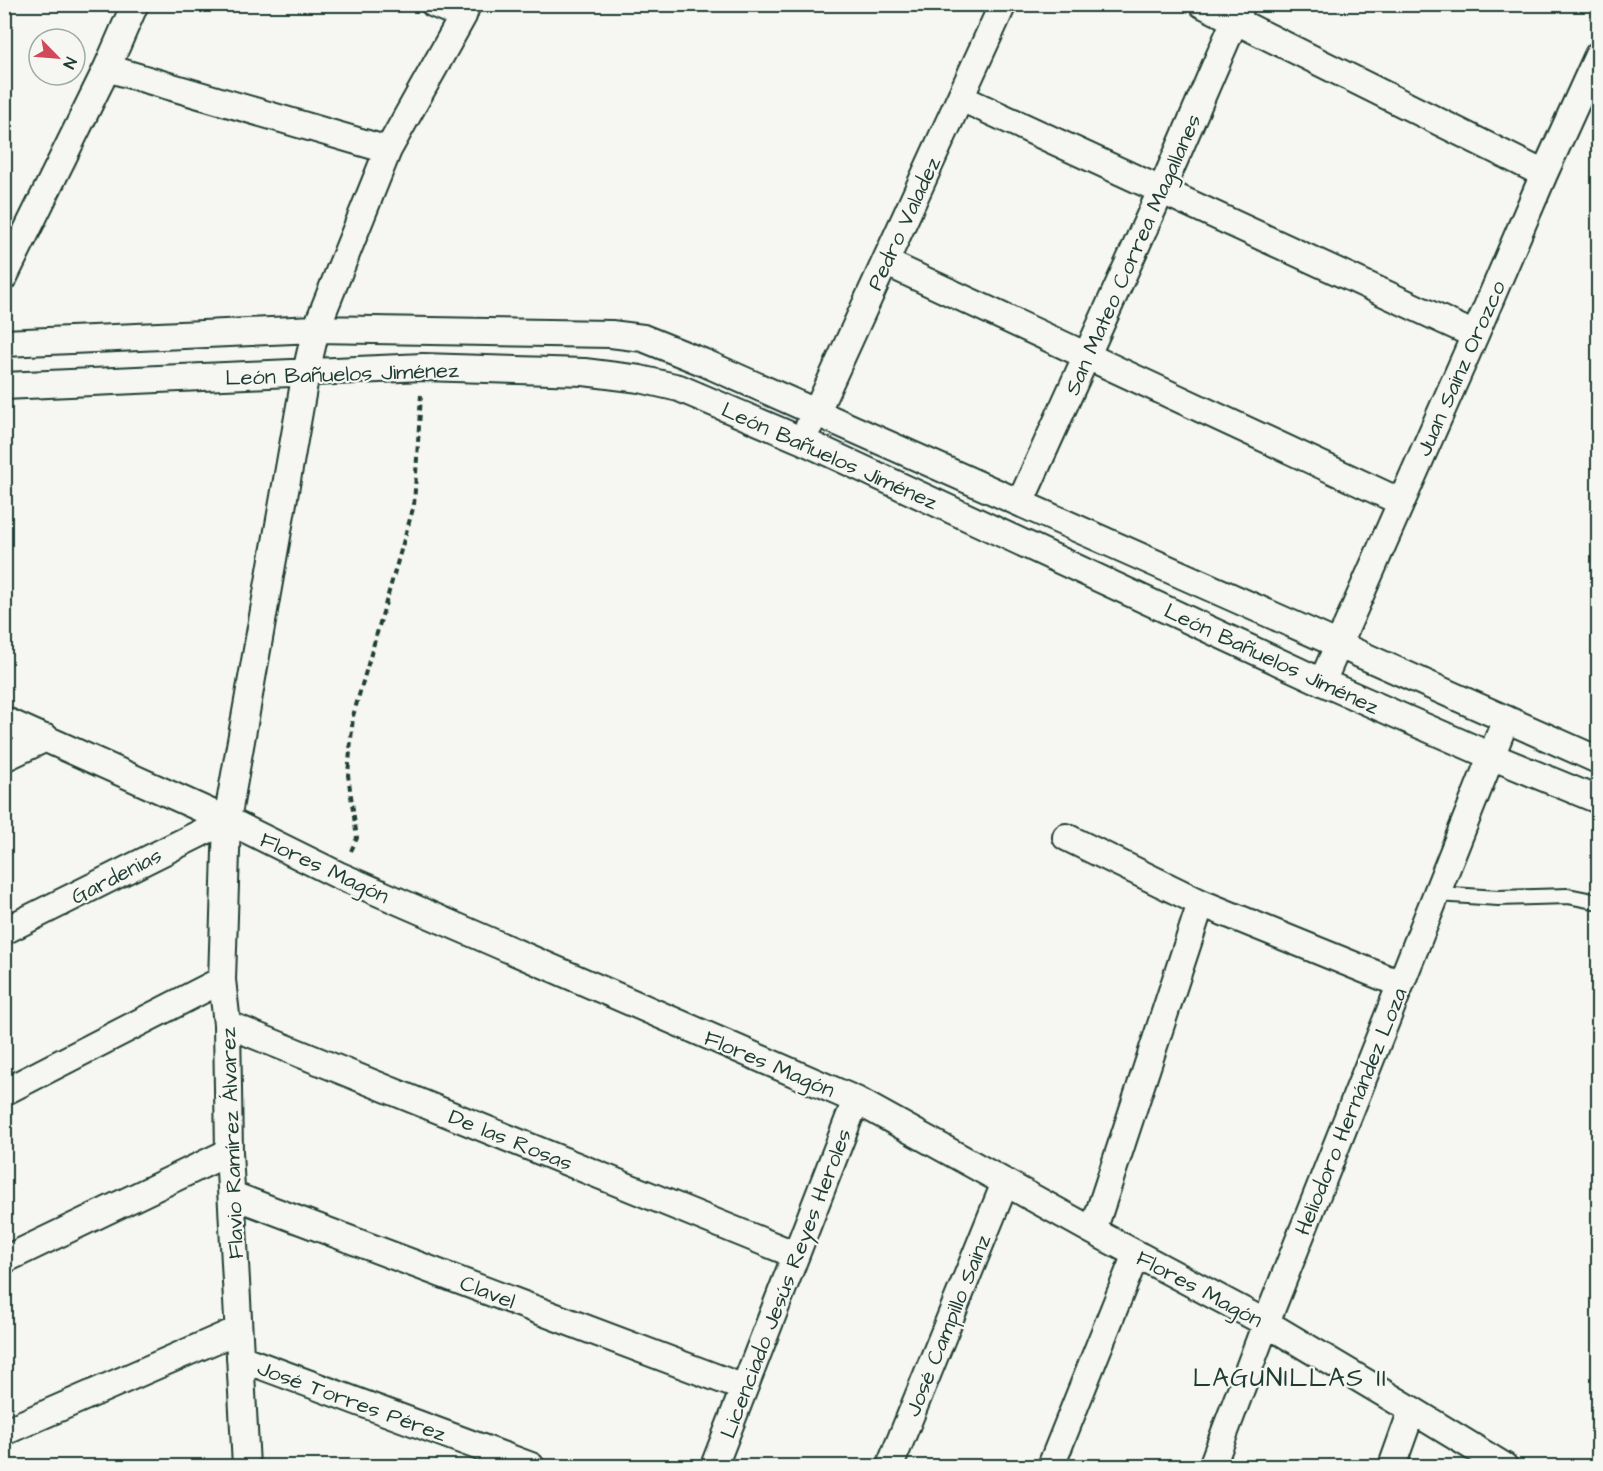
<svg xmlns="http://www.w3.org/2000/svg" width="1603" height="1471" viewBox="0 0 1603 1471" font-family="'Architects Daughter',sans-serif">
<rect width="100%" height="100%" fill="#f6f6f2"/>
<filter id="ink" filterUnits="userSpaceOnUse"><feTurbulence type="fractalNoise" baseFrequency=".0167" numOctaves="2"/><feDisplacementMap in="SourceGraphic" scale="12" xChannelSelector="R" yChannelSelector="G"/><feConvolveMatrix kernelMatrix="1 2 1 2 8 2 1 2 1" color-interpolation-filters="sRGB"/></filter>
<g filter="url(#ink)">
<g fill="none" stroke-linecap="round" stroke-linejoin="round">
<g stroke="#1f3d34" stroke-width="18">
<path id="service" d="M1437 894 1498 898 1568 896 1598 902"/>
</g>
<g stroke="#1f3d34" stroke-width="30">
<path id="minor" d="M434 4 463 16
M1202 4 1544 174
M107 68 388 150
M961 98 1475 335
M885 262 1401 502
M4 277 107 68 135 4
M4 343 316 329 611 334 643 338 705 363 1598 760
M4 386 423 367 584 372 640 379 679 388 801 440 1322 682 1491 756 1598 800
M809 426 816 413 1003 4
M1020 503 1161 191 1242 4
M1322 682 1475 335 1544 174 1598 55
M4 720 227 820 338 875 856 1100 1093 1231 1266 1323 1412 1410 1504 1466
M4 758 46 738
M1066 837 1201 903 1400 984
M4 931 227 820
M227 1024 796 1255
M4 1092 222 980
M232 1195 744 1388
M1093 1231 1201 903
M4 1260 229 1152
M240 1358 531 1466
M4 1432 238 1330
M246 1466 229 1152 227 1024 222 980 227 820 306 372 316 329 388 150 463 16 467 4
M714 1466 856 1100
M890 1466 1005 1183
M1051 1466 1136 1254
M1212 1466 1266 1323 1506 719
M1392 1466 1412 1410"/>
</g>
<path stroke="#1f3d34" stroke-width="4" stroke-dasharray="6 4.5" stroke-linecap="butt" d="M351 851 357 838 348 775 353 716 414 505 421 395"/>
<use href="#service" stroke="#f6f6f2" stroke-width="14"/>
<use href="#minor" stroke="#f6f6f2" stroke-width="26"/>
</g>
</g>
<g text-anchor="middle" stroke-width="4.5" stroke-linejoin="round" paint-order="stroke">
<g font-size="22" fill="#1f3d34" stroke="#f6f6f2">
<text transform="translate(903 223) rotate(-65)" y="8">Pedro Valadez</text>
<text transform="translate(1132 254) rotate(-66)" y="8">San Mateo Correa Magallanes</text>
<text transform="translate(1460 368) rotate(-66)" y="8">Juan Sainz Orozco</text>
<text transform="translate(342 373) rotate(-2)" y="8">León Bañuelos Jiménez</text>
<text transform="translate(830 455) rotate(24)" y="8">León Bañuelos Jiménez</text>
<text transform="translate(1272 658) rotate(25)" y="8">León Bañuelos Jiménez</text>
<text transform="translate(325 867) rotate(25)" y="8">Flores Magón</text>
<text transform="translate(116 875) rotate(-27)" y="8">Gardenias</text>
<text transform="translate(770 1063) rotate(23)" y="8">Flores Magón</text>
<text transform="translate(1350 1111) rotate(-68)" y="8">Heliodoro Hernández Loza</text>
<text transform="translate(511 1139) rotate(22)" y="8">De las Rosas</text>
<text transform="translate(231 1143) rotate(-92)" y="8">Flavio Ramírez Álvarez</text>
<text transform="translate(785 1283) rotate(-69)" y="8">Licenciado Jesús Reyes Heroles</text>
<text transform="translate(1200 1288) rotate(28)" y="8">Flores Magón</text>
<text transform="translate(488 1291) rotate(21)" y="8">Clavel</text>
<text transform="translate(947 1325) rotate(-68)" y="8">José Campillo Sainz</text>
<text transform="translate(352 1400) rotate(20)" y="8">José Torres Pérez</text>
</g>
<g font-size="26" letter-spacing="1.5" fill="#1f3d34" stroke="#f6f6f2">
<text x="1290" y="1386">LAGUNILLAS II</text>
</g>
</g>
<rect width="1603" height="1471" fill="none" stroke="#f6f6f2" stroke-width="24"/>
<rect x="12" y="12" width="1579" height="1447" fill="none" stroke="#1f3d34" stroke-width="2" filter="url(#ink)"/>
<g transform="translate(57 57) rotate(115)"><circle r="28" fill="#f6f6f2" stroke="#a0aca6" stroke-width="1.5"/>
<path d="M0-4.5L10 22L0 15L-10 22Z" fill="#d1495b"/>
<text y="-9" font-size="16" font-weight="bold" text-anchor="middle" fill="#1f3d34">N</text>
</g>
</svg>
